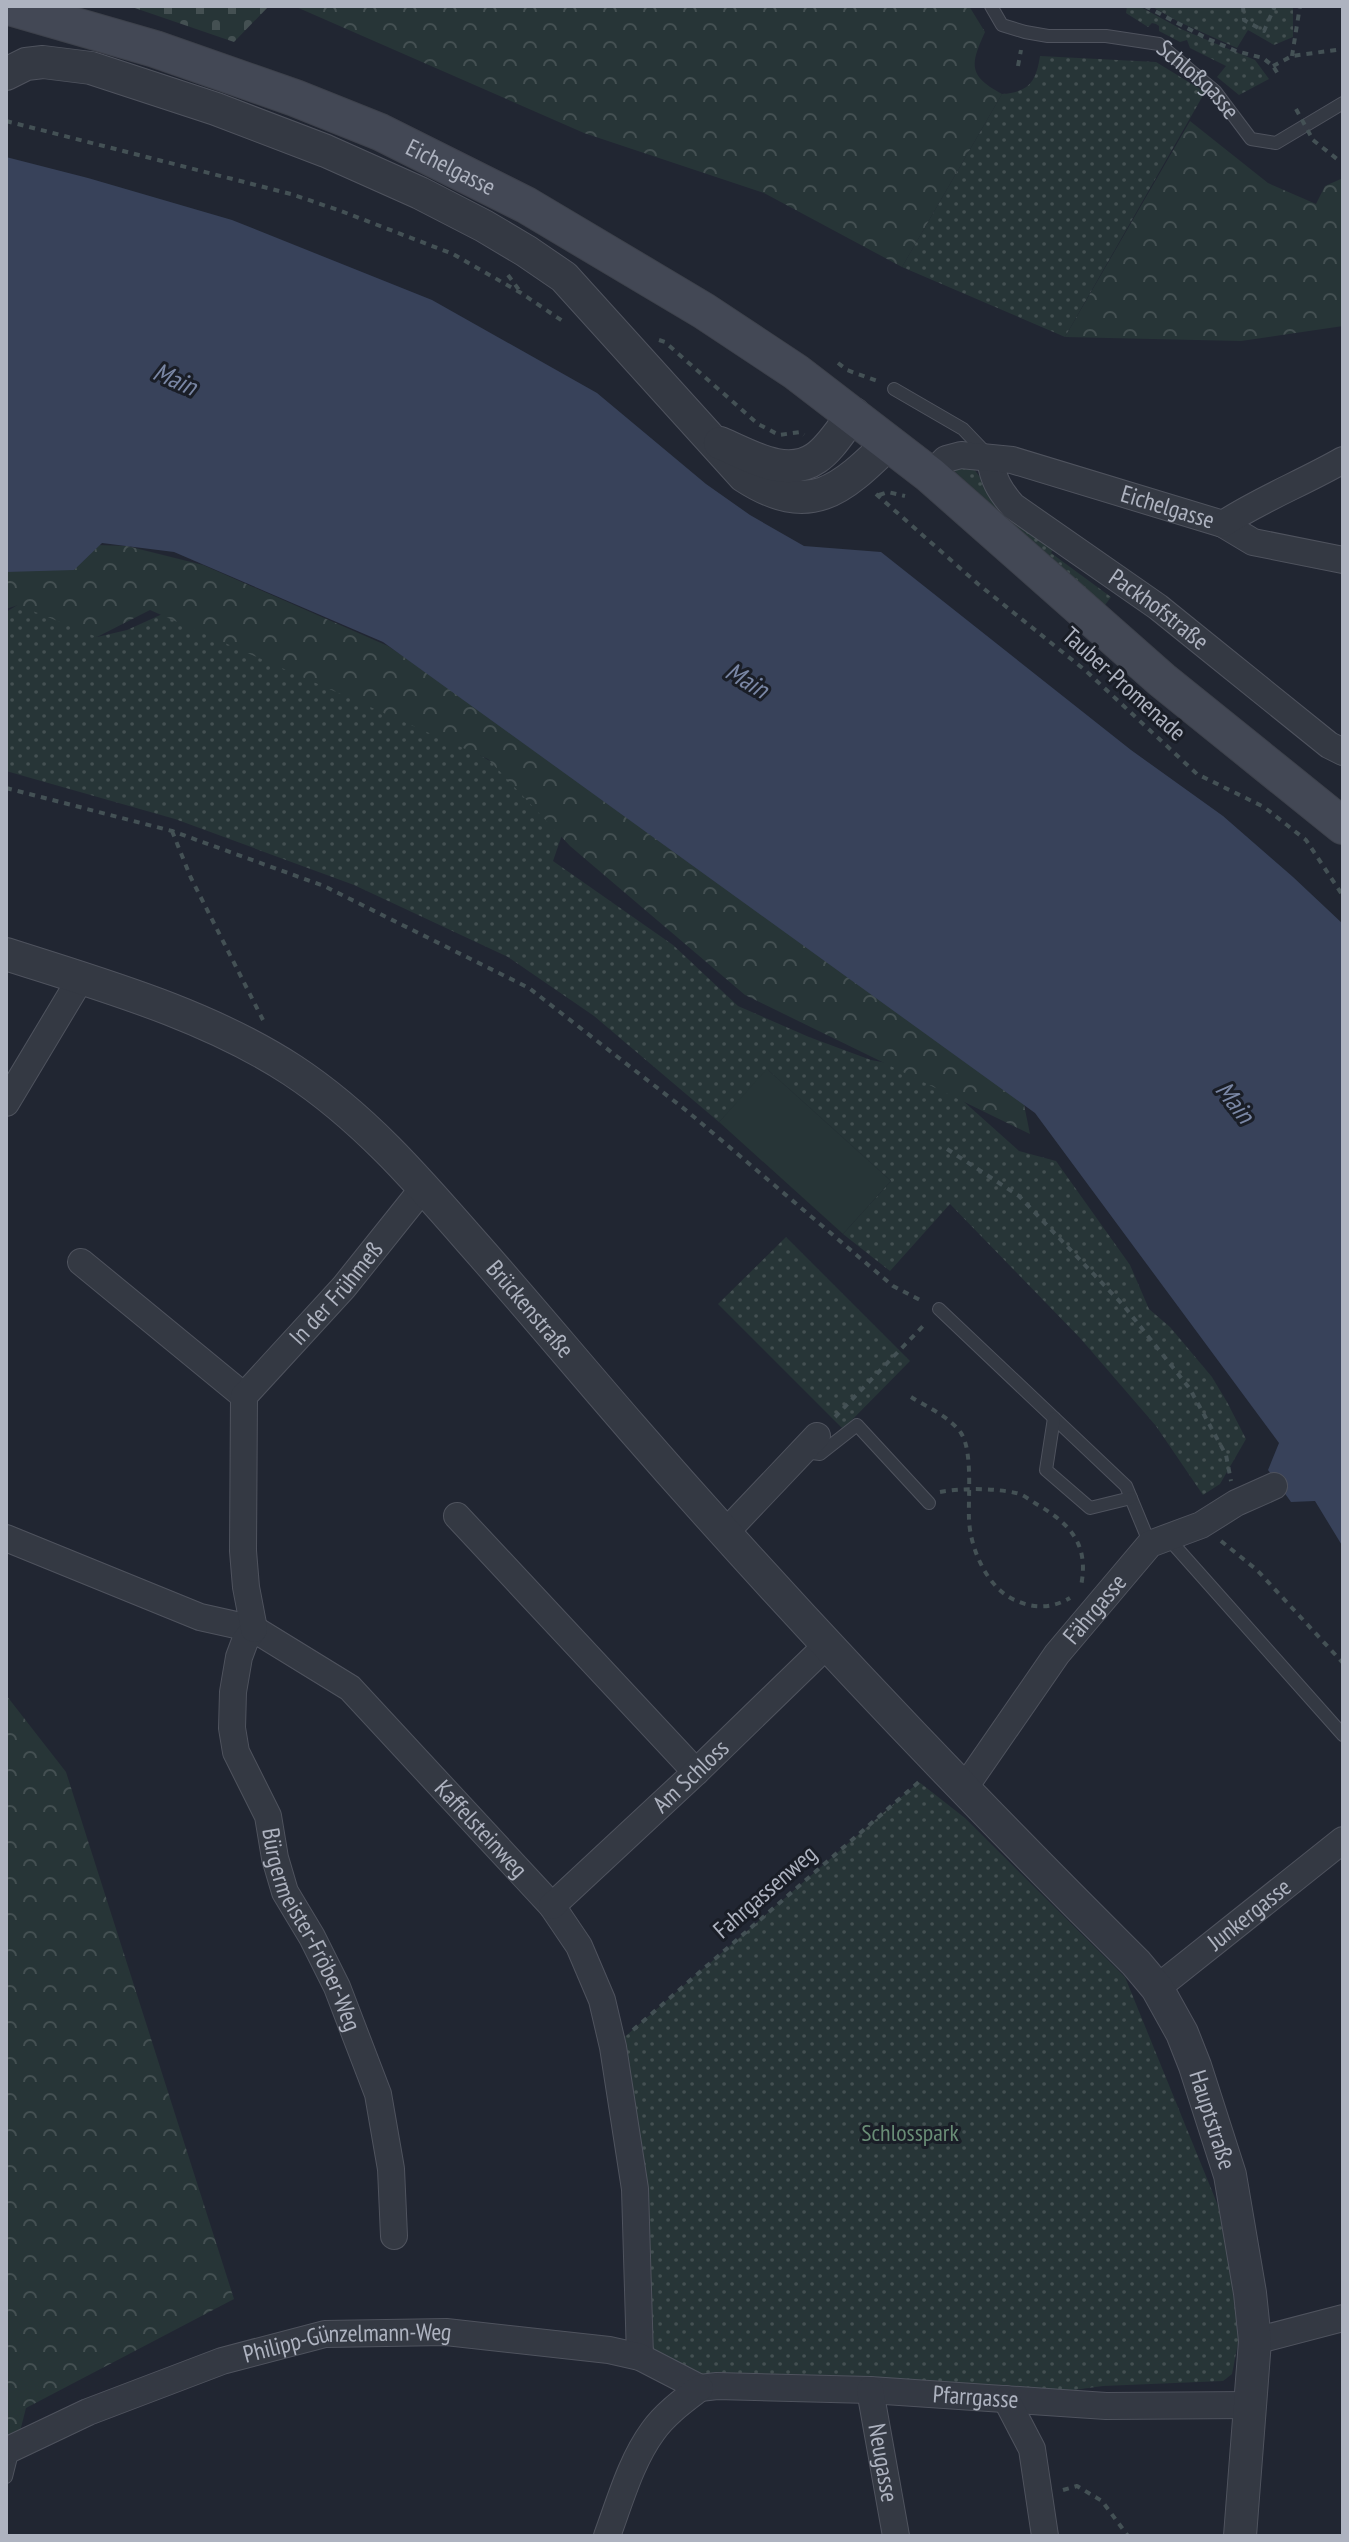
<svg xmlns="http://www.w3.org/2000/svg" width="1349" height="2542" viewBox="0 0 1349 2542" font-family="'PT Sans Narrow',sans-serif">
<defs>
<pattern id="green-dots" width="8" height="8" patternUnits="userSpaceOnUse" patternTransform="scale(2)"><rect width="8" height="8" fill="#273537"/><path d="M2 2h.1M6 6h.1" fill="none" stroke="#445052" stroke-width="1.8" stroke-linecap="round"/></pattern>
<pattern id="forest-crowns" width="20" height="18" patternUnits="userSpaceOnUse" patternTransform="scale(2)"><rect width="20" height="18" fill="#273537"/><path d="M2 6a3 3 0 1 1 6 0M12 15a3 3 0 1 1 6 0" fill="none" stroke="#445052"/></pattern>
<pattern id="cemetery-stones" width="16" height="16" patternUnits="userSpaceOnUse" patternTransform="scale(2)"><rect width="16" height="16" fill="#273537"/><path d="M2 7V4a2 2 0 0 1 4 0v3zM10 15v-3a2 2 0 0 1 4 0v3z" fill="#445052"/></pattern>
</defs>
<rect width="100%" height="100%" fill="#212632"/>
<path fill="url(#green-dots)" d="M1127 6H1139L1181 29 1255 60 1269 79 1239 95 1217 77 1226 66 1190 48 1187 40 1180 42 1159 31V26L1156 24 1152 23 1148 27 1126 13Z
M1151 6H1293V37L1274 45 1248 30 1237 48 1177 21Z
M1040 56 1156 62 1205 92 1065 337 902 267 1002 94C1029 92 1036 82 1040 56Z
M971 465 993 495 1054 547 1051 553 1111 597 1105 605 953 470Z
M29 598 72 617 97 637 127 630 178 607 257 621 538 790 563 832 553 861 673 945 738 1006 809 1037 871 1060 909 1067 952 1091 1019 1151 1056 1161 1130 1265 1149 1309 1170 1327 1212 1377 1227 1402 1246 1439 1220 1484 1203 1495 1156 1426 1080 1338 950 1204 890 1271 843 1234 891 1181 768 1070 719 1122 594 1016 508 957 354 885 175 819 6 771V612Z
M786 1237 910 1361 843 1429 718 1304Z
M919 1782 965 1818 1125 1977 1221 2213 1227 2243 1239 2338 1232 2374 1223 2381 1103 2386 1006 2399 717 2386 640 2357 613 2047Z"/>
<path fill="url(#forest-crowns)" d="M294 6H969L985 32C970 65 968 76 1002 94L902 267 764 193 584 133Z
M1190 121 1268 183 1316 204 1325 186 1343 178V326L1241 341 1065 337Z
M6 542 127 546 203 565 388 646 877 977 1020 1085 1030 1134 745 995 570 846 488 759 150 610 97 637 18 605 6 609Z
M6 1695 66 1772 234 2299 26 2408 6 2486Z"/>
<path fill="url(#cemetery-stones)" d="M129 6H269L234 42Z"/>
<path fill="#273537" d="M767 1069 891 1181 843 1234 719 1122Z"/>
<path fill="#38425a" d="M6 157 88 178 232 220 432 300 597 393 706 484 750 515 804 546 881 552 1131 750 1223 816 1293 877 1343 924V1547L1315 1501 1291 1502 1268 1470 1279 1443 1035 1113 383 642 174 552 102 543 74 570 6 572Z"/>
<g fill="none" stroke-linecap="round" stroke-linejoin="round">
<g stroke="#4f535e" stroke-width="14">
<g id="service">
<path id="s1" d="M991 6 1002 25 1025 32 1048 36H1106L1159 44 1215 91 1251 139 1276 143 1343 103"/>
<path d="M894 389 963 429 986 453"/>
<path d="M939 1309 1126 1486 1150 1544"/>
<path d="M1054 1418 1046 1470 1090 1508 1131 1498"/>
<path d="M804 1452 820 1454 857 1425 929 1503"/>
<path d="M1167 1537 1343 1735"/>
<path d="M6 2477 13 2449"/>
</g>
</g>
<g stroke="#4f535e" stroke-width="28">
<g id="minor">
<path id="s2" d="M990 459C993 479 999 490 1013 506L1158 607 1329 745 1343 752"/>
<path id="s3" d="M930 475 946 459 961 455 1012 460 1223 524 1253 542 1343 560"/>
<path d="M1223 524C1261 499 1303 483 1343 460"/>
<path d="M6 1103 81 978"/>
<path d="M81 1262 244 1396"/>
<path d="M457 1516 696 1772"/>
<path d="M725 1533 817 1436"/>
<path id="s4" d="M6 1538 200 1617 254 1629 350 1688 552 1906 579 1946 602 2000 613 2047 635 2189 640 2357"/>
<path id="s5" d="M254 1629 245 1641 239 1657 233 1692 232 1728 236 1752 268 1816 275 1858 285 1892 312 1937 337 1987 378 2094 391 2169 394 2236"/>
<path id="s6" d="M254 1629 246 1587 243 1551 244 1396 344 1287 424 1187"/>
<path id="s7" d="M963 1790 1057 1654 1150 1544 1201 1525 1236 1503 1274 1486"/>
<path id="s8" d="M552 1906 696 1772 827 1645"/>
<path id="s9" d="M1157 1988 1343 1840"/>
<path d="M1255 2341 1343 2318"/>
<path id="s10" d="M700 2388 717 2386 870 2390 1106 2406 1250 2405"/>
<path id="s11" d="M870 2390 896 2536"/>
<path d="M1006 2399 1032 2449 1045 2536"/>
<path id="s12" d="M6 2451 88 2412 222 2361 325 2334 446 2332 609 2350 640 2357 700 2388"/>
<path d="M607 2536C620 2501 631 2461 653 2431 665 2414 683 2401 700 2388"/>
</g>
</g>
<g stroke="#4f535e" stroke-width="34">
<g id="tertiary">
<path d="M6 74 26 64 43 62 91 68 216 109 326 151 420 193 484 226 526 251 564 277 744 476C810 519 841 490 889 443"/>
<path d="M720 443C749 455 786 479 816 458 831 448 842 428 854 414"/>
<path id="s13" d="M6 954C102 985 206 1014 292 1070 362 1116 416 1178 470 1240 525 1302 578 1366 632 1428 793 1613 962 1790 1136 1963L1157 1988 1182 2033 1195 2066 1230 2175 1250 2293 1255 2341 1240 2536"/>
</g>
</g>
<g stroke="#3e424c" stroke-width="38">
<g id="secondary">
<path id="s14" d="M6 6 155 49 295 98 380 132 526 205 704 311 796 372 930 475 1162 680 1343 826"/>
</g>
</g>
<path stroke="#445155" stroke-width="4" stroke-dasharray="6 6" stroke-linecap="butt" d="M1145 6 1208 39 1236 51 1263 58 1273 66 1278 74
M1243 6 1244 20 1264 31 1275 6
M1292 56 1300 6
M1018 66 1021 50
M1273 66 1292 56 1343 49
M6 121 291 194 341 211 453 254 521 293 564 322
M1313 140 1337 159H1343
M508 275 519 290
M659 340 665 342 758 424 779 435 800 432 804 435
M838 363 847 370 880 382
M876 494 978 584 1086 671 1197 774 1264 807 1306 840 1343 896
M879 495 888 492 905 496
M6 788 172 831 324 886 529 988 687 1111 893 1286 922 1301
M172 831 191 878 263 1020
M947 1149 1019 1196 1124 1306 1190 1389 1226 1455 1231 1481
M911 1397C927 1407 950 1417 961 1433 973 1451 968 1498 969 1519 970 1549 988 1590 1017 1601 1035 1609 1053 1608 1070 1598
M835 1417 926 1323
M940 1492C961 1488 994 1488 1016 1493 1023 1494 1031 1501 1038 1505 1072 1525 1089 1546 1081 1586
M1221 1541 1257 1570 1343 1663
M633 2030 920 1781
M1063 2490 1077 2486 1102 2501 1128 2536"/>
<use href="#service" stroke="#343943" stroke-width="12"/>
<use href="#minor" stroke="#343943" stroke-width="26"/>
<use href="#tertiary" stroke="#343943" stroke-width="32"/>
<use href="#secondary" stroke="#434855" stroke-width="36"/>
<path stroke="#445155" stroke-width="4" stroke-dasharray="6 6" stroke-linecap="butt" d="M1296 109 1313 140"/>
</g>
<g text-anchor="middle" stroke-width="6" stroke-linejoin="round" paint-order="stroke">
<g font-size="24" fill="#aeb3c0" stroke="#1a1e27">
<text dy="8" stroke="none"><textPath href="#s1" startOffset="234">Schloßgasse</textPath></text>
<text dy="8" stroke="none"><textPath href="#s14" startOffset="474">Eichelgasse</textPath></text>
<text dy="8" stroke="none"><textPath href="#s3" startOffset="252">Eichelgasse</textPath></text>
<text dy="8" stroke="none"><textPath href="#s2" startOffset="232">Packhofstraße</textPath></text>
<text transform="translate(1124 684) rotate(42)" y="8">Tauber-Promenade</text>
<text dy="8" stroke="none"><textPath href="#s6" startOffset="372">In der Frühmeß</textPath></text>
<text dy="8" stroke="none"><textPath href="#s13" startOffset="648">Brückenstraße</textPath></text>
<text dy="8" stroke="none"><textPath href="#s7" startOffset="224">Fährgasse</textPath></text>
<text dy="8" stroke="none"><textPath href="#s8" startOffset="190">Am Schloss</textPath></text>
<text dy="8" stroke="none"><textPath href="#s4" startOffset="570">Kaffelsteinweg</textPath></text>
<text transform="translate(765 1892) rotate(-41)" y="8">Fahrgassenweg</text>
<text dy="8" stroke="none"><textPath href="#s9" startOffset="118">Junkergasse</textPath></text>
<text dy="8" stroke="none"><textPath href="#s5" startOffset="322">Bürgermeister-Fröber-Weg</textPath></text>
<text dy="8" stroke="none"><textPath href="#s13" startOffset="1716">Hauptstraße</textPath></text>
<text dy="8" stroke="none"><textPath href="#s12" startOffset="362">Philipp-Günzelmann-Weg</textPath></text>
<text dy="8" stroke="none"><textPath href="#s10" startOffset="276">Pfarrgasse</textPath></text>
<text dy="8" stroke="none"><textPath href="#s11" startOffset="74">Neugasse</textPath></text>
</g>
<g font-size="24" fill="#698d76" stroke="#1a1e27">
<text x="910" y="2141">Schlosspark</text>
</g>
<g font-size="26" font-style="italic" fill="#7a87a5" stroke="#1a1e27">
<text transform="translate(175 379) rotate(24)" y="9">Main</text>
<text transform="translate(747 680) rotate(31)" y="9">Main</text>
<text transform="translate(1235 1102) rotate(52)" y="9">Main</text>
</g>
</g>
<rect width="1349" height="2542" fill="none" stroke="#aeb3c0" stroke-width="16"/>
</svg>
